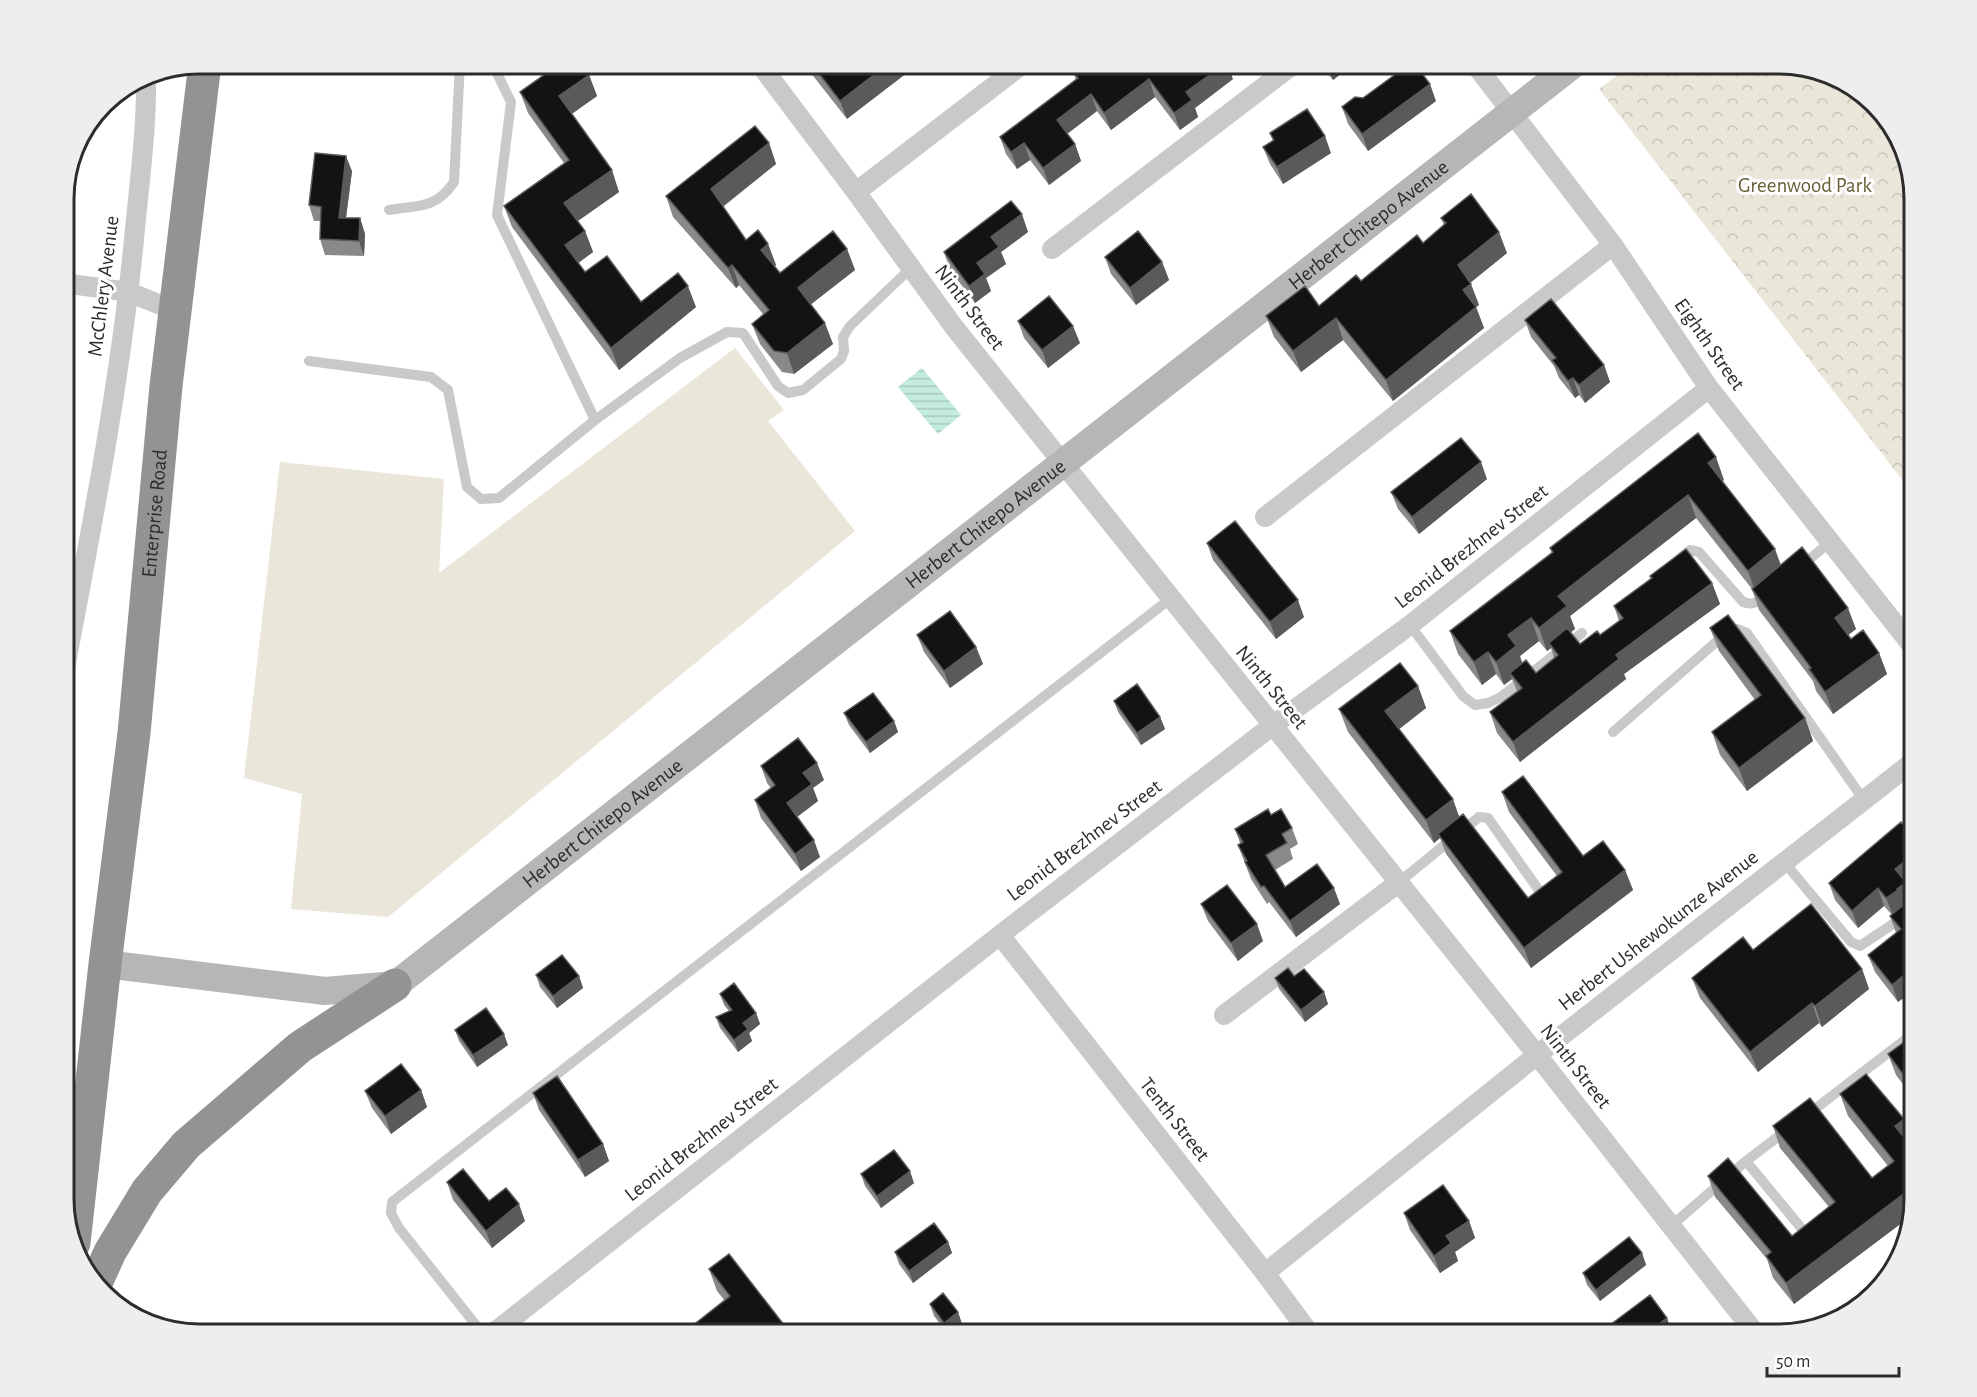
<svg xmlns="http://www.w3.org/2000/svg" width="1977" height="1397" viewBox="0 0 1977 1397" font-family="'Alegreya Sans',sans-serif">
<defs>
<pattern id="park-crowns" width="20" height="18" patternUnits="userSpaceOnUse" patternTransform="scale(1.5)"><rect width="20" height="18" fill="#eae6d9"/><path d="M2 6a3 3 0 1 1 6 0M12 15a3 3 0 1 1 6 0" fill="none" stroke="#c9c5ba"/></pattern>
<pattern id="water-rules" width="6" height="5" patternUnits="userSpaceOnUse" patternTransform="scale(1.5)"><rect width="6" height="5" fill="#c4ebe0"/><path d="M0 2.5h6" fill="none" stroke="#a9cac0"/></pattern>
</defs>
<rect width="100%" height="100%" fill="#fff"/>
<path fill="url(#park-crowns)" d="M1633 63H1779L1861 91 1900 138 1914 198V495L1599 89Z"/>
<path fill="#eae6d9" d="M735 348 784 410 768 421 855 531 388 917 291 909 302 794 244 778 280 462 444 479 439 573Z"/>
<path fill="url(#water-rules)" d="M922 368 961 415 938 434 898 387Z"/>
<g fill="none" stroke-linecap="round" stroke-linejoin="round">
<path stroke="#c9c9c9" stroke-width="10" d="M482 63H492L511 102 497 215 595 420
M389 210C419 205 436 209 454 182L460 63
M309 361 431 377 448 390 467 487 481 499 499 498 595 420 680 358 727 332 743 333 778 386 788 393 803 390 841 359 844 351 843 337 850 326 911 268
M1678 560 1690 550 1699 552 1743 602C1754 606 1759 601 1767 594
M1800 567 1830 542
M1410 625 1463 696 1475 705 1488 703 1501 697 1582 633
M1613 732 1723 636 1737 629 1747 633 1863 799
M1784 862 1851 942 1860 946 1914 910
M1398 883 1479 817 1488 818 1538 889
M1807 1115 1914 1033
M1746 1161 1802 1229
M1671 1226 1746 1161 1787 1130
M483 1334 399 1228 391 1213 392 1202 1170 599"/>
<path stroke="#c9c9c9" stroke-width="20" d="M759 63 856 192 954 327 1537 1055 1756 1334
M1474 63 1613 245 1709 388 1914 648
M856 192 1024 63
M1052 249 1295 63
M63 283 129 292 175 311
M1265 517 1613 245
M63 679C91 530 121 380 135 229 140 177 147 126 146 74
M1000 935 1265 1273 1310 1334
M1224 1015 1398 883
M1265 1273 1537 1055 1914 761
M492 1334 1000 935 1272 726 1410 625 1709 388"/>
<path stroke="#b6b6b6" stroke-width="28" id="s1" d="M105 964 325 991 395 985 1575 63"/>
<g stroke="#939393" stroke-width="33">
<path id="s2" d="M74 1243 105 964 134 733 166 386 205 63"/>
<path d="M96 1283 110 1252 147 1191 186 1145 300 1047 395 985"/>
</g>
</g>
<path fill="#898989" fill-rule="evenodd" d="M803 63H840L847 119Z
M1319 63H1355L1333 80Z
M1073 71 1233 79 1195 108 1198 117 1180 130 1155 97 1111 130 1097 111 1067 134 1075 144 1081 161 1049 185 1030 160 1017 169 1006 154 1000 137 1076 80Z
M589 75 597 96 572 114 619 192 578 221 585 231 593 252 578 263 585 272 641 302 696 307 619 370 512 227 504 206 564 163 528 113 520 92Z
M1363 98 1436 101 1368 151 1348 124 1342 107Z
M1270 133 1331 153 1283 184 1270 164 1263 147 1273 141Z
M769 143 776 164 723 207 746 240 768 244 776 265 774 266 780 273 847 249 855 270 811 304 833 344 794 374 782 372 760 344 752 324 763 314 739 285 736 288 673 217 666 196Z
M352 171 346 218H360L365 234 364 256 325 255 320 239V221H314L309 205Z
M1441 218 1507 253 1470 283 1479 305 1476 307 1484 328 1393 401 1343 340 1301 372 1274 337 1266 316 1319 306 1423 243 1444 225Z
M1028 232 1001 252 1006 264 986 278 991 291 975 303 950 270 944 252Z
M1105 257 1162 262 1169 280 1136 305 1111 274Z
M1525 320 1604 365 1610 382 1585 403 1579 395 1575 398 1559 378 1554 366 1531 337Z
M1018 321 1080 343 1048 368 1024 338Z
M1487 479 1419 534 1398 509 1391 492Z
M1724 480 1722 482 1781 565 1856 629 1848 635 1851 639 1879 653 1887 674 1833 714 1816 691 1813 681 1759 610 1752 589 1696 518 1570 616 1575 629 1571 632 1580 644 1600 635 1619 621 1614 606 1651 579 1650 576 1712 583 1720 604 1624 674 1626 679 1520 762 1497 733 1490 712 1517 691 1512 679 1504 685 1496 674 1482 685 1458 654 1450 631 1552 553 1550 548ZM1539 641 1547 651 1551 648 1554 658 1536 673 1522 663 1520 656Z
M1207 543 1304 617 1276 639 1213 560Z
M1710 628 1805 718 1813 741 1747 791 1720 755 1712 732 1755 700 1719 651Z
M917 635 976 647 983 664 950 688 924 652Z
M1418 686 1426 708 1399 729 1460 817 1528 898 1557 876 1509 812 1502 792 1583 856 1625 870 1633 890 1531 968 1446 854 1440 838 1434 843 1348 732 1339 709Z
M1114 701 1160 717 1165 729 1141 745 1118 712Z
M844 713 894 721 898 732 870 753 849 725Z
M761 766 824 780 813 788 818 801 797 817 820 857 801 871 761 818 755 800 771 788 767 783Z
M1271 815 1292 828 1298 844 1290 849 1293 859 1275 870 1285 887 1340 904 1296 937 1269 902 1267 904 1251 879 1238 845 1240 843 1235 829Z
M1914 837V876L1906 883 1912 899 1908 902 1914 910V990L1898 1002 1875 972 1868 955 1896 933 1890 916 1892 915 1884 906 1858 928 1835 900 1829 883Z
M1201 904 1263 941 1238 961 1208 921Z
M1753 950 1862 969 1869 989 1822 1027 1819 1023 1758 1072 1700 998 1692 978Z
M536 975 579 976 583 988 557 1008 540 987Z
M1275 978 1324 992 1328 1004 1305 1022 1279 989Z
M720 994 756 1013 760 1024 749 1033 752 1041 738 1052 720 1028 716 1017 729 1011 724 1005Z
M455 1030 508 1045 477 1067 459 1041Z
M1914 1035V1099L1896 1075 1888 1054Z
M421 1090 427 1107 391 1134 372 1108 365 1091Z
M533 1093 603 1144 609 1161 585 1177 539 1110Z
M1840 1094 1904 1119 1911 1141 1909 1143 1914 1199 1907 1219 1794 1304 1773 1278 1767 1259 1715 1197 1708 1176 1792 1236 1829 1207 1780 1148 1773 1126 1872 1178 1888 1166 1848 1116Z
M861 1174 914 1183 881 1208 865 1186Z
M447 1182 489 1201 525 1221 492 1248 453 1200Z
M1404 1213 1469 1221 1475 1238 1455 1252 1458 1261 1440 1273 1410 1230Z
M948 1242 952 1253 913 1283 899 1264 895 1252Z
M1642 1253 1646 1265 1600 1301 1587 1285 1583 1273Z
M709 1269 791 1334H682L725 1301 717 1291Z
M930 1304 958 1312 962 1324 948 1334 934 1316Z"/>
<path fill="#5a5a5a" d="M889 63H920L847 119 840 101Z
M1226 63H1227L1233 79 1195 108 1198 117 1180 130 1174 113 1186 92Z
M1326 63H1355L1333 80Z
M589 75 597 96 567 117 559 96Z
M1149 79 1155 97 1111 130 1104 113Z
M1430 84 1436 101 1368 151 1362 134Z
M1091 94 1097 111 1063 137 1057 120Z
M1325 136 1331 153 1283 184 1277 167Z
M769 143 776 164 718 210 711 189Z
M1024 143 1030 160 1017 169 1011 152Z
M1075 144 1081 161 1049 185 1043 168Z
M346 156 352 171 344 233 339 218Z
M612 170 619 192 572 225 564 203Z
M1022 214 1028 232 1001 252 1006 264 986 278 991 291 975 303 969 286 977 263 991 237Z
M360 218 365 234 364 256 359 241Z
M585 231 593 252 573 267 565 245Z
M1499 232 1507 253 1465 287 1458 265Z
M768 244 776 265 769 271 761 250Z
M847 249 855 270 805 309 798 288Z
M1162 262 1169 280 1136 305 1130 288Z
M732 265 739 285 736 288 728 268Z
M1471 284 1479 305 1476 307 1484 328 1393 401 1386 380 1463 290Z
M688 286 696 307 619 370 611 348Z
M1336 318 1343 340 1301 372 1293 351Z
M825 323 833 344 794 374 787 353Z
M1073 326 1080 343 1048 368 1042 350Z
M1604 365 1610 382 1585 403 1579 385Z
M1573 378 1579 395 1575 398 1568 381Z
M1716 457 1724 480 1716 486 1708 463Z
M1481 462 1487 479 1419 534 1412 517Z
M1688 495 1696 518 1570 616 1575 629 1552 647 1549 643 1551 648 1547 651 1539 628 1558 596Z
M1775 549 1783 571 1756 594 1748 571Z
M1712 583 1720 604 1624 674 1626 679 1520 762 1513 742 1616 655Z
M1298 600 1304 617 1276 639 1270 622Z
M1848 608 1856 629 1843 639 1835 618Z
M1531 618 1539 641 1520 656 1524 669 1510 673 1512 679 1504 685 1496 662 1508 635Z
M976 647 983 664 950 688 944 671Z
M1488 652 1496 674 1482 685 1474 662Z
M1879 653 1887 674 1833 714 1825 692Z
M1418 686 1426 708 1393 734 1385 711Z
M1160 717 1165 729 1141 745 1137 733Z
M1805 718 1813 741 1747 791 1739 768Z
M894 721 898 732 870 753 866 742Z
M817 763 824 780 813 788 818 801 793 820 787 803 803 773Z
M1453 799 1461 822 1438 834 1440 838 1434 843 1426 820Z
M814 840 820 857 801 871 795 854Z
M1914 854V876L1906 883 1912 899 1893 915 1886 898 1895 869Z
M1625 870 1633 890 1531 968 1524 948Z
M1334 888 1340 904 1296 937 1290 921Z
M1878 888 1884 906 1858 928 1852 911Z
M1257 924 1263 941 1238 961 1231 943Z
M1914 967V990L1898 1002 1892 985Z
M1862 969 1869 989 1822 1027 1815 1006Z
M579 976 583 988 557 1008 553 996Z
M1324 992 1328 1004 1305 1022 1301 1010Z
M1812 1003 1819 1023 1758 1072 1750 1052Z
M756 1013 760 1024 749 1033 752 1041 738 1052 734 1040 743 1023Z
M504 1034 508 1045 477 1067 473 1055Z
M421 1090 427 1107 391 1134 385 1116Z
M1904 1119 1911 1141 1903 1148 1895 1126Z
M603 1144 609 1161 585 1177 578 1160Z
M910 1171 914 1183 881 1208 877 1196Z
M1914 1186V1199L1907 1219 1794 1304 1786 1283Z
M519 1204 525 1221 492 1248 486 1231Z
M1469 1221 1475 1238 1455 1252 1458 1261 1440 1273 1434 1256 1446 1236Z
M948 1242 952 1253 913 1283 909 1271Z
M1642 1253 1646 1265 1600 1301 1596 1290Z
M958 1312 962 1324 948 1334 944 1323Z
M1667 1318 1673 1334H1661L1658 1325Z
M746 1328 748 1334H738Z"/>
<path fill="#131313" stroke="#5a5a5a" stroke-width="1.5" d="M561 63H580L589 75 559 96 612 170 564 203 585 231 565 245 585 272 607 256 641 302 678 273 688 286 611 348 504 206 569 160 520 92Z
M811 63H840L844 68 850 63H889L840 101Z
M1084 63H1226L1186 92 1192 100 1174 113 1149 79 1104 113 1091 94 1057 120 1075 144 1043 168 1024 143 1011 152 1000 137 1078 78 1073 71Z
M1411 63H1414L1430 84 1362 134 1342 107 1355 97 1363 98Z
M1307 109 1325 136 1277 167 1263 147 1274 140 1270 133Z
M755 126 769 143 711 189 746 240 758 230 768 244 761 250 780 273 833 231 847 249 798 288 825 323 787 353 774 351 752 324 769 310 732 265 728 268 666 196Z
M315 153 346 156 339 218H360L359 241 320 239 321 207 309 205Z
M1471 194 1499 232 1458 265 1471 284 1463 290 1476 307 1386 380 1336 318 1293 351 1266 316 1305 286 1319 306 1356 275 1361 281 1417 235 1423 243 1446 223 1441 218Z
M1011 201 1022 214 991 237 999 247 977 263 985 274 969 286 944 252Z
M1138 231 1162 262 1130 288 1105 257Z
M1049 296 1073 326 1042 350 1018 321Z
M1551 299 1604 365 1579 385 1573 378 1568 381 1552 360 1556 358 1525 320Z
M1698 433 1716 457 1708 463 1775 549 1748 571 1688 495 1558 596 1567 606 1539 628 1531 618 1508 635 1516 646 1496 662 1488 652 1474 662 1450 631 1553 552 1550 548Z
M1461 438 1481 462 1412 517 1391 492Z
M1235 521 1298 600 1270 622 1207 543Z
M1802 547 1848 608 1835 618 1851 639 1863 630 1879 653 1825 692 1809 669 1811 668 1752 589Z
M1686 549 1712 583 1616 655 1619 659 1513 742 1490 712 1522 688 1510 673 1526 660 1536 673 1558 655 1549 643 1567 628 1580 644 1597 631 1600 635 1623 618 1614 606 1652 578 1650 576Z
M950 611 976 647 944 671 917 635Z
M1728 615 1805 718 1739 768 1712 732 1761 695 1710 628Z
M1400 663 1418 686 1385 711 1453 799 1426 820 1339 709Z
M1137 684 1160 717 1137 733 1114 701Z
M873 693 894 721 866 742 844 713Z
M798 738 817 763 803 773 812 784 787 803 814 840 795 854 755 800 775 785 761 766Z
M1523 776 1583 856 1603 841 1625 870 1524 948 1438 834 1463 814 1528 898 1562 872 1502 792Z
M1268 809 1271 815 1281 809 1292 828 1282 834 1287 843 1266 855 1285 887 1317 864 1334 888 1290 921 1264 886 1261 887 1245 862 1247 861 1238 845 1243 842 1235 829Z
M1901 822 1914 837V854L1895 869 1906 882 1897 889 1898 890 1886 898 1878 888 1852 911 1829 883Z
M1227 885 1257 924 1231 943 1201 904Z
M1907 902 1914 910V967L1892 985 1868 955 1901 929 1890 916Z
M1811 904 1862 969 1815 1006 1812 1003 1750 1052 1692 978 1743 937 1753 950Z
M562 955 579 976 553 996 536 975Z
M1288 968 1294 976 1304 969 1324 992 1301 1010 1275 978Z
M734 983 756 1013 743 1023 748 1029 734 1040 716 1017 732 1010 720 994Z
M486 1008 504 1034 473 1055 455 1030Z
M1914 1035V1089L1888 1054Z
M401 1064 421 1090 385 1116 365 1091Z
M1866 1074 1904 1119 1895 1126 1912 1147 1914 1146V1186L1786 1283 1766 1256 1771 1252 1708 1176 1728 1158 1792 1236 1835 1202 1773 1126 1810 1098 1872 1178 1894 1161 1840 1094Z
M557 1076 603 1144 578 1160 533 1093Z
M894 1150 910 1171 877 1196 861 1174Z
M463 1169 489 1201 506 1188 519 1204 486 1231 447 1182Z
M1443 1185 1469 1221 1446 1236 1451 1243 1434 1256 1404 1213Z
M934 1223 948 1242 909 1271 895 1252Z
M1629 1237 1642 1253 1596 1290 1583 1273Z
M729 1254 791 1334H751L746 1328 738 1334H682L730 1296 709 1269Z
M943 1293 958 1312 944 1323 930 1304Z
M1650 1295 1667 1318 1658 1325 1665 1334H1598Z"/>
<g text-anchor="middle" stroke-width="6" stroke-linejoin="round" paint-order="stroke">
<g font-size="21" fill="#686139" stroke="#fff">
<text x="1805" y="192">Greenwood Park</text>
</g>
<g font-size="21" fill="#2c2c2c" stroke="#fff">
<text dy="7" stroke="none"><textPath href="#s1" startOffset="1527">Herbert Chitepo Avenue</textPath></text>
<text transform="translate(103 286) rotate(-83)" y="7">McChlery Avenue</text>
<text transform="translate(970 307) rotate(53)" y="7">Ninth Street</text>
<text transform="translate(1710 344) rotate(55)" y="7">Eighth Street</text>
<text dy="7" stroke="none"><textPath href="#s2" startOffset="734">Enterprise Road</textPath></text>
<text dy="7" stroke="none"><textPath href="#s1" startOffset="1041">Herbert Chitepo Avenue</textPath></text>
<text transform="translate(1471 546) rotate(-38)" y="7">Leonid Brezhnev Street</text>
<text transform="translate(1272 687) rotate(51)" y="7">Ninth Street</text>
<text dy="7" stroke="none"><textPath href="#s1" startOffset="555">Herbert Chitepo Avenue</textPath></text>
<text transform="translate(1084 840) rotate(-37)" y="7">Leonid Brezhnev Street</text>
<text transform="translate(1658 930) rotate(-38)" y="7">Herbert Ushewokunze Avenue</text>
<text transform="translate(1576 1066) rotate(52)" y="7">Ninth Street</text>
<text transform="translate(1175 1119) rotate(52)" y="7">Tenth Street</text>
<text transform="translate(701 1139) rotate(-38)" y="7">Leonid Brezhnev Street</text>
</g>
</g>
<path d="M0 0H1977V1397H0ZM199 74H1779A125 125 0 0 1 1904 199V1199A125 125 0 0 1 1779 1324H199A125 125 0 0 1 74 1199V199A125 125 0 0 1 199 74Z" fill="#eee" fill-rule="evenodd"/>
<path fill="none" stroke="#2c2c2c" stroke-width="3" d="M199 74H1779A125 125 0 0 1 1904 199V1199A125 125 0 0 1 1779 1324H199A125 125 0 0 1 74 1199V199A125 125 0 0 1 199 74Z"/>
<path d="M1767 1367v9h132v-9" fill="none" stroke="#2c2c2c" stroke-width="3"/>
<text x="1776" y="1367" font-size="18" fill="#2c2c2c" stroke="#ffffff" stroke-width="4.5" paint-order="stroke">50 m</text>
</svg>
